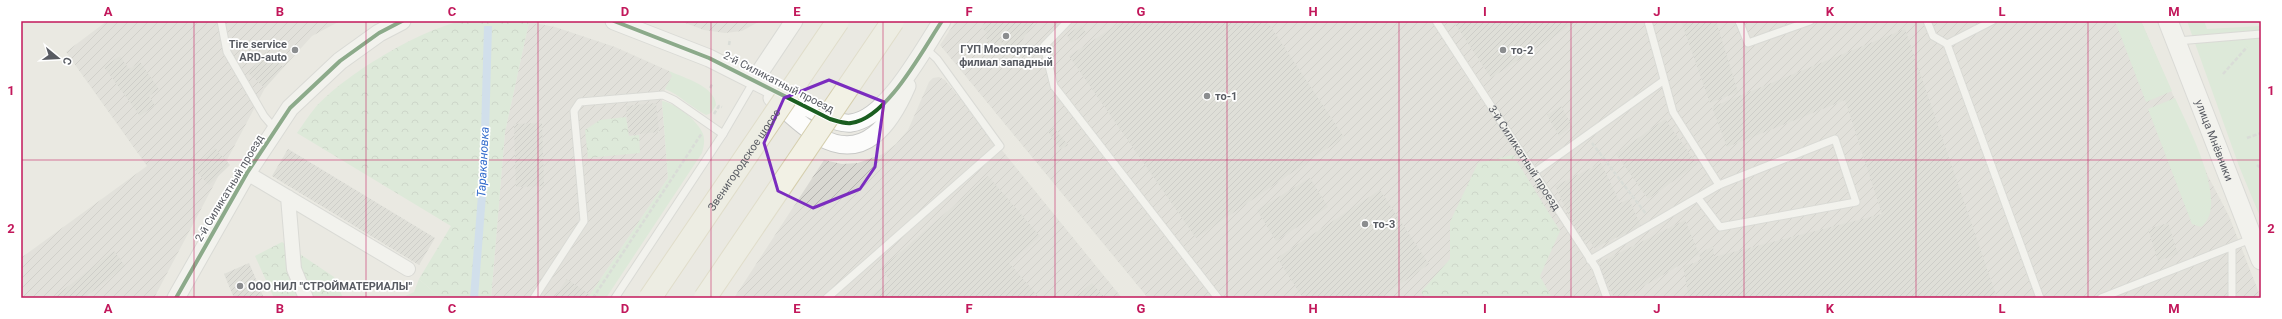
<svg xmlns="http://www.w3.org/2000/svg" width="2282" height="319" viewBox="0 0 2282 319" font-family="Roboto,sans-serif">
<defs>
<pattern id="industrial-furrows" width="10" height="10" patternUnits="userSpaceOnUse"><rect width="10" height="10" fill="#d9d8d2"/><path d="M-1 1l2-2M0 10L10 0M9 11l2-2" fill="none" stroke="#b3b2ae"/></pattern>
<pattern id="forest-crowns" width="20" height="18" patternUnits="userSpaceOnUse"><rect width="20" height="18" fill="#cee8ce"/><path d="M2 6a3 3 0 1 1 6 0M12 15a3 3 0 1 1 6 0" fill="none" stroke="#aabfab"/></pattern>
<pattern id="building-hatch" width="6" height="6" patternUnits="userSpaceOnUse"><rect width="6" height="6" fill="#d2d2cd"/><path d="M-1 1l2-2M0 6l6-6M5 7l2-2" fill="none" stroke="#adadaa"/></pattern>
</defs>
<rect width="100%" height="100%" fill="#eae9e2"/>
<path fill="url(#industrial-furrows)" d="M107 21H340L312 36 265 88 154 298H21V258L147 166 66 52Z
M680 21H760L742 31 725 33 704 30Z
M956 21H2141L2208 176 2229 216 2261 298H1148L940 45Z
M529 22 555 27 615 47 669 71 673 76 665 89 662 101 668 178 588 298H491L505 132Z
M939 77 945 80 1122 298H734L824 160 842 164 858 163 883 154 896 144 908 130 929 82 933 78Z"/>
<path fill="#cee8ce" d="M2115 21H2141L2172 91 2146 102Z
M2187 21H2204L2207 29 2261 26V219L2239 166Z
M669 71C684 78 715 86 716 105L711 113 706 115C692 108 680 95 665 89L672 76Z
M2175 98C2186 123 2231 205 2201 227L2192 224 2148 109Z
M662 101C676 103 698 121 703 134 705 141 704 146 702 153L606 298H588L668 178Z
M419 279 440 298H401L414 292Z"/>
<path fill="url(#forest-crowns)" d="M462 21 529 22 505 132 491 298H440L419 279 451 226 297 133C303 125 308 116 315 108 344 75 419 30 462 21Z
M626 117 629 136 639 135 640 153 588 158 585 130 600 120Z
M1513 155 1560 231 1540 276 1552 298H1425L1421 292 1450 259V222L1478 163Z
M282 242 334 277 343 298H274L255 256Z"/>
<path fill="#b4d3f6" d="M484 26H492L488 169 478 298H470L480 169Z"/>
<path fill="url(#building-hatch)" d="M986 21H1035L1015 51 1001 42 998 46 985 38 988 33 981 28Z
M1123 21H1267L1344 137 1196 238 1069 56Z
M1453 21H1577L1491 78Z
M1681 21H1716L1738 92 1710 103Z
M1081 25 1086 33 1071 43 1067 35Z
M1905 29 1997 298H1689L1683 266 1701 261 1699 254 1713 246 1714 257 1882 214 1845 100 1727 147 1712 107Z
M266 52 283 67 265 88 248 73Z
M120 56 129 69 140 62 159 89 149 96 155 105 140 116 104 67Z
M656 103 659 132 629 135 626 106Z
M1561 106 1572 126 1559 136 1547 115Z
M1665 119 1697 164 1648 199 1616 154Z
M542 123 544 186 516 187 514 124Z
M1054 128 1068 145 1061 149 1048 132Z
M215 148 230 165 209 185 193 168Z
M288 149 435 238 419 265 272 176Z
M1601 163 1620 203 1629 199 1641 226 1594 248 1589 239 1582 242 1555 186Z
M988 176 1040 236 1009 263 1038 296 1036 298H869L890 280 881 269Z
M1310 178 1328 207 1276 241 1257 210Z
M1380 190 1429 264 1380 298H1303L1277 258Z
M1685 220 1699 254 1623 298H1614L1597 264Z
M2168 223 2178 254 2158 261 2148 229Z
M114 251 125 266 84 298H53Z
M249 263 264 298H234L224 274Z
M567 279 590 295 588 298H554Z
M1092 283 1105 298H1075Z"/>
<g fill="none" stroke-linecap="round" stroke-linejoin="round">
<g stroke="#c7c8c6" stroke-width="9">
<g id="service">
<path d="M221 21 227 52 264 116 275 129"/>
<path d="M1068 21 1044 46 1054 86 1218 298"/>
<path id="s1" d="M1436 21 1596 268 1607 298"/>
<path d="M1648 21 1673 112 1719 185"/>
<path d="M1739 21 1748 43 1810 21"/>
<path d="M1927 21 1933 36 1947 44 2040 298"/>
<path d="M2177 41 2261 34"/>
<path d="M1947 44 1992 21"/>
<path d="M1535 172 1663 81"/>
<path d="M1590 260 1719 185 1835 139 1856 202 1720 227 1698 198"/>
<path d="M534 298 584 221 574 111 580 102 663 95 674 100 723 134 754 81"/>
<path d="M615 298 723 134"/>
<path d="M827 298 1000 146 937 59 924 47"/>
<path d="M2101 298 2251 239"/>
<path d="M2232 298V247"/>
</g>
</g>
<g stroke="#c7c8c6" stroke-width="16">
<path id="minor" d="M247 173 408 269
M288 197 294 269 306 298"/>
</g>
<g stroke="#c7c8c6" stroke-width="19">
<path id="tertiary" d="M614 21 709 58 830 119C837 121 844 124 851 123 887 119 923 49 942 21
M754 81 794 21
M772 98C787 111 802 127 820 137 865 162 891 123 907 86
M176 298 247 173 290 108 340 61 379 33 402 21"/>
</g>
<g stroke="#c8c8c7" stroke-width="21">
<g id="secondary">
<path id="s2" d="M2168 21 2261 260"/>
</g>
</g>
<path stroke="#c5ccc9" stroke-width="2.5" stroke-dasharray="4 2" stroke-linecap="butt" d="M729 45 730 39
M2223 74 2247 47
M710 88 713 83
M714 114 719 106 722 107
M2247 138 2261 133
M1592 143 1646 214
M2257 165 2261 168
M593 298 702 133"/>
<use href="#service" stroke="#fcfcfb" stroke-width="7"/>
<use href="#minor" stroke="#fcfcfb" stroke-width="14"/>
<use href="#tertiary" stroke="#fcfcfb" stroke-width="17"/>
<use href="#secondary" stroke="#fcfcfb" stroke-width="19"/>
<g stroke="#d5cead" stroke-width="24" stroke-linecap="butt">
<g id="primary-bridge">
<path id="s3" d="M650 298 838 21"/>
<path d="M705 298 893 21"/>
</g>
</g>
<use href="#primary-bridge" stroke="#f2f1e5" stroke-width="22"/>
<g stroke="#fff" stroke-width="6">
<path id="cycleway" d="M614 21 709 58 830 119C837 121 844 124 851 123 887 119 923 49 942 21
M176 298 247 173 290 108 340 61 379 33 402 21"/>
</g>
<use href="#cycleway" stroke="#1b5e20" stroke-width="4"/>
</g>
<path d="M0 0H2282V319H0ZM829 80 884 102 875 167 860 189 813 208 778 191 764 143 784 98Z" fill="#eae9e2" fill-opacity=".55" fill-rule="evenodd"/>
<path fill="none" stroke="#7b2cbf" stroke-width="3" stroke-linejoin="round" d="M829 80 884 102 875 167 860 189 813 208 778 191 764 143 784 98Z"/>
<path fill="none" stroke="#c2185b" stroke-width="1" stroke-opacity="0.55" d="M194 21V298M366 21V298M538 21V298M711 21V298M883 21V298M1055 21V298M1227 21V298M1399 21V298M1571 21V298M1744 21V298M1916 21V298M2088 21V298M21 160H2261"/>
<g fill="#8b8d8f" stroke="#fff" stroke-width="1.5">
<circle cx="1006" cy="36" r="4"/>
<circle cx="295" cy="50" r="4"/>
<circle cx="1503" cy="50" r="4"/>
<circle cx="1207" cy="96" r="4"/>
<circle cx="1365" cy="224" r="4"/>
<circle cx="240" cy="286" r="4"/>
</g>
<g text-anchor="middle" stroke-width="3.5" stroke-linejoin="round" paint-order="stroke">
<g font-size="11" font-weight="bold" fill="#585b62" stroke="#fff" text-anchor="start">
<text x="287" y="48" text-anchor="end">Tire service<tspan x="287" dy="13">ARD-auto</tspan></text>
<text x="1006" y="53" text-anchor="middle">ГУП Мосгортранс<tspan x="1006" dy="13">филиал западный</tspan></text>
<text x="1511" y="54">то-2</text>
<text x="1215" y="100">то-1</text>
<text x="1373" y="228">то-3</text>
<text x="248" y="290">ООО НИЛ "СТРОЙМАТЕРИАЛЫ"</text>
</g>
<g font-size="11" fill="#585b62" stroke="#fff">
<text transform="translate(779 82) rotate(27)" y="4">2-й Силикатный проезд</text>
<text dy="4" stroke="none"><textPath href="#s2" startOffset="128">улица Мнёвники</textPath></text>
<text dy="4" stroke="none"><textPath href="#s1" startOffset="163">3-й Силикатный проезд</textPath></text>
<text dy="4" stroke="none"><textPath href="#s3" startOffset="167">Звенигородское шоссе</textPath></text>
<text transform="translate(229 188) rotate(-59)" y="4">2-й Силикатный проезд</text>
</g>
<g font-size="12" font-style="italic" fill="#356dcd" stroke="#fff">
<text transform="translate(483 162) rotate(-87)" y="4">Таракановка</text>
</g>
</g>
<rect width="2282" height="319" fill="none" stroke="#ffffff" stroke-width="44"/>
<g transform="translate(58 58) rotate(108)" stroke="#ffffff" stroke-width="3" paint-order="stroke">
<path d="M0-3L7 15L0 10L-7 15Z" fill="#585b62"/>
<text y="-6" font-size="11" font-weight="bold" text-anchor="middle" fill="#585b62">С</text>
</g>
<rect x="22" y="22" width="2238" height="275" fill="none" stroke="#c2185b" stroke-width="1.5"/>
<g font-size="13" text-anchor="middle" font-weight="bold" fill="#c2185b">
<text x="108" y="16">A</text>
<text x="280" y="16">B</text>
<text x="452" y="16">C</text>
<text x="625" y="16">D</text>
<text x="797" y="16">E</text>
<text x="969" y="16">F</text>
<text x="1141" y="16">G</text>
<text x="1313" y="16">H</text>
<text x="1485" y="16">I</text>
<text x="1657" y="16">J</text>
<text x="1830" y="16">K</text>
<text x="2002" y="16">L</text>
<text x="2174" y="16">M</text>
<text x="11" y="95">1</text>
<text x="2271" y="95">1</text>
<text x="11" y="233">2</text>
<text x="2271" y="233">2</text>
<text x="108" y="313">A</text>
<text x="280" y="313">B</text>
<text x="452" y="313">C</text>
<text x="625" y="313">D</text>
<text x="797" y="313">E</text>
<text x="969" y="313">F</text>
<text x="1141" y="313">G</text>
<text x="1313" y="313">H</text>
<text x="1485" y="313">I</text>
<text x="1657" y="313">J</text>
<text x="1830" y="313">K</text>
<text x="2002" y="313">L</text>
<text x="2174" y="313">M</text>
</g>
</svg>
